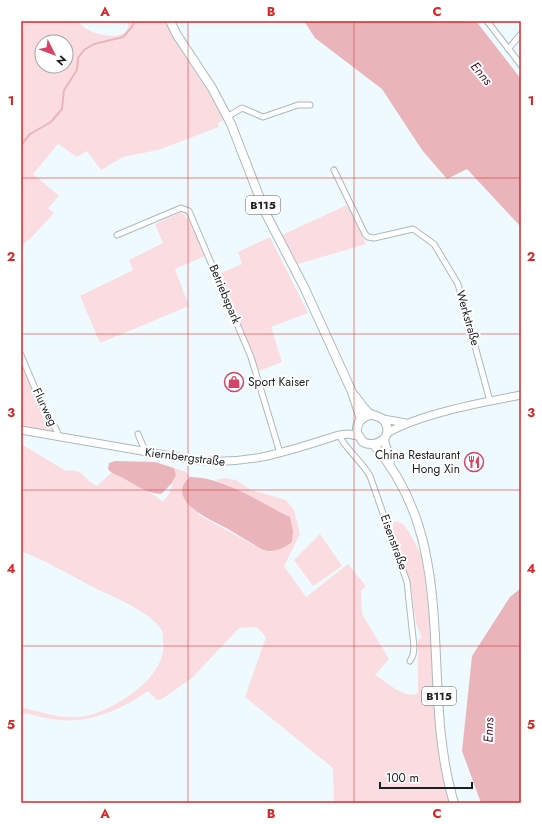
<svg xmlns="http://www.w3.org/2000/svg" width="542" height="824" viewBox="0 0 542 824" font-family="Jost,sans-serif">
<rect width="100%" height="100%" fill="#effafe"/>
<path fill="#fbdde1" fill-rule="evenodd" d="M21 21H78C85 35 133 46 128 21H167C181 56 207 86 225 119L218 123 219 127 158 150 123 157 101 170 87 151 77 157 58 144 33 174 59 196 48 208 54 213 30 239 21 245ZM42 42H66V66H42Z
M347 205 366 244 298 264 282 235Z
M181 212 190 221 205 256 175 269 189 306 100 343 80 296 133 270 129 260 163 243 155 224Z
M270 237 308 313 271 327 282 362 259 371 219 274 242 264 238 252Z
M21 359 39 404 53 428 54 431 51 433 21 428Z
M21 444 66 471C84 468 83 479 97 486L111 473C124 477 153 493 163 502L169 494 176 475 174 468 186 472 190 477 186 480 199 515 263 550 272 552 290 517 230 486 215 480 224 478 236 480 251 490 286 500 294 510 300 534 284 566 306 597 348 564 366 586 361 591 362 614 389 659 375 675C387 682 405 700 418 693V640L422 637 416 624 411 585 393 530V523L396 521 403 524 409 532 422 556 431 630 435 721 439 760 450 803H334L333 768 245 697 266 637 257 627 239 628 192 678 162 699 157 700 148 691C120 711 86 725 51 719 41 718 31 713 21 713V708L28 709C48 714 69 721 90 715 119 707 169 675 163 640 163 637 163 632 161 629 147 609 110 596 89 585 67 573 44 560 21 551Z
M320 534 342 566 313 586 294 560Z"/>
<path fill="#e9b5bb" d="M304 21H476L521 79V227L467 169 447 179 422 150 382 89 315 38Z
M115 461 155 462 174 468 176 475 172 483 161 494C145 493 135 484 121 477 115 474 112 474 108 469L109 463Z
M190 477C224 477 259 502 290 517L293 531 292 542C282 549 275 553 263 550 251 543 240 536 228 529 213 521 163 500 190 477Z
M521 588V803H481L462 751 472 656 510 597Z"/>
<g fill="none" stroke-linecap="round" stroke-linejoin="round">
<path stroke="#e9b5bb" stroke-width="2" d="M21 145 30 134 51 122 62 109 64 90 77 70 78 58 84 50 94 44 123 37 131 28 135 21"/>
<g stroke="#abb9bd" stroke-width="7">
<path id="minor" d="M487 21 521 65
M508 49 521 34
M227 117 242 108 263 117 298 105H310
M334 170 365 234 368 237 374 238 413 229 434 244 458 284 490 401
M117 235 181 208 189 211 251 357 280 453
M21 355 42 405 57 431 58 437
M138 434 143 446V452
M339 435C347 451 361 460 370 476L407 582 414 647 413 655 410 661"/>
</g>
<g stroke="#abb9bd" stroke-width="9">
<path id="tertiary" d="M383 419 406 423
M21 430 188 459C246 467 285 452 339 435L348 434 358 436
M387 433C423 413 480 403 521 395"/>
</g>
<g stroke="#abb9bd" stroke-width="10">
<path id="primary" d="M170 21 177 35 212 88 231 124 266 214 304 287 352 392 361 419
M355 396C359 401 364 409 369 413 374 417 381 415 385 422 394 437 376 449 363 442L357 433C356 423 361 417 370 415
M384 440 390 461
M374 445C463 547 418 684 454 803"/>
</g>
<use href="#minor" stroke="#fff" stroke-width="5"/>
<use href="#tertiary" stroke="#fff" stroke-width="7"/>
<use href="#primary" stroke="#fff" stroke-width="8"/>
</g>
<path fill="none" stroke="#d62828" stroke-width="1" stroke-opacity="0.55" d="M188 21V803M354 21V803M21 178H521M21 334H521M21 490H521M21 646H521"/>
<defs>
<g id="shop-ring" transform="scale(1)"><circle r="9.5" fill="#fff" stroke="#d44466" stroke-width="1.5"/><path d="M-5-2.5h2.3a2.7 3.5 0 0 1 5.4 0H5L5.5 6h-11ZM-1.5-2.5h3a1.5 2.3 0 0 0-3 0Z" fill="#d44466"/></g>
<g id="restaurant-ring" transform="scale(1)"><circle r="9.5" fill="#fff" stroke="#d44466" stroke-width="1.5"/><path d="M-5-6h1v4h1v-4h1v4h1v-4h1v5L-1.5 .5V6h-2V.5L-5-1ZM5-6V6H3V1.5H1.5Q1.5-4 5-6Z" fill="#d44466"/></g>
</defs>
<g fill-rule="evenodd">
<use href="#shop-ring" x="234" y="382"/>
<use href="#restaurant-ring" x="474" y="462"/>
</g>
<g text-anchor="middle" stroke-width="4" stroke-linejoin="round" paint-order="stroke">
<g fill="#fff" stroke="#5f6263" stroke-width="1">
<rect x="246" y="196" width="34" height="18" rx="3"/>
<rect x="422" y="687" width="34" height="18" rx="3"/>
</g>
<g font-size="11" font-weight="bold" fill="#1a1f20">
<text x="263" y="209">B115</text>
<text x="439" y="700">B115</text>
</g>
<g font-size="12" fill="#1a1f20" stroke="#fff">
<text transform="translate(225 294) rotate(67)" y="4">Betriebspark</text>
<text transform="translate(468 318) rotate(74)" y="4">Werkstraße</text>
<text transform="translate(45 407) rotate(64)" y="4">Flurweg</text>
<text transform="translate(185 457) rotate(7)" y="4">Kiernbergstraße</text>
<text transform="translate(394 542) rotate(70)" y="4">Eisenstraße</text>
</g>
<g font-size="12" fill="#1a1f20" stroke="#fff" text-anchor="start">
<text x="248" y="386">Sport Kaiser</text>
<text x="460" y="459" text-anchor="end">China Restaurant<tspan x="460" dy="14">Hong Xin</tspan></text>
</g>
<g font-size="13" font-style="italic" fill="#501221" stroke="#fff">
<text transform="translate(482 73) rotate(50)" y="5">Enns</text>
<text transform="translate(488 730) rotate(-88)" y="5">Enns</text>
</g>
</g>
<rect width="542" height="824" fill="none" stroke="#ffffff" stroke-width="44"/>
<g transform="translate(54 54) rotate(132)"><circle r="19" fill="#ffffff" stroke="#a3a5a6"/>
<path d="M0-3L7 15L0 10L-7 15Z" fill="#d44466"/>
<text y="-6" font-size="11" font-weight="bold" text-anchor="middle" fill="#1a1f20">N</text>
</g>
<path d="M380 782v6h92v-6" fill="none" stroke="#1a1f20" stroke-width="2"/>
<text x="386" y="782" font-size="12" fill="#1a1f20" stroke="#ffffff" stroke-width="3" paint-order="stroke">100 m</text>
<rect x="22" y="22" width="498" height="780" fill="none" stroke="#d62828" stroke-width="1.5"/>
<g font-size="13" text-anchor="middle" font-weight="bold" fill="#d62828">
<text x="105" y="16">A</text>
<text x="271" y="16">B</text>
<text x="437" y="16">C</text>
<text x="11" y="105">1</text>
<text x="531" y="105">1</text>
<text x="11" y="261">2</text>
<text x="531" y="261">2</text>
<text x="11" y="417">3</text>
<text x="531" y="417">3</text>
<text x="11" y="573">4</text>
<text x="531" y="573">4</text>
<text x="11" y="729">5</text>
<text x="531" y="729">5</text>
<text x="105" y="818">A</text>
<text x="271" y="818">B</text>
<text x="437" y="818">C</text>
</g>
</svg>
